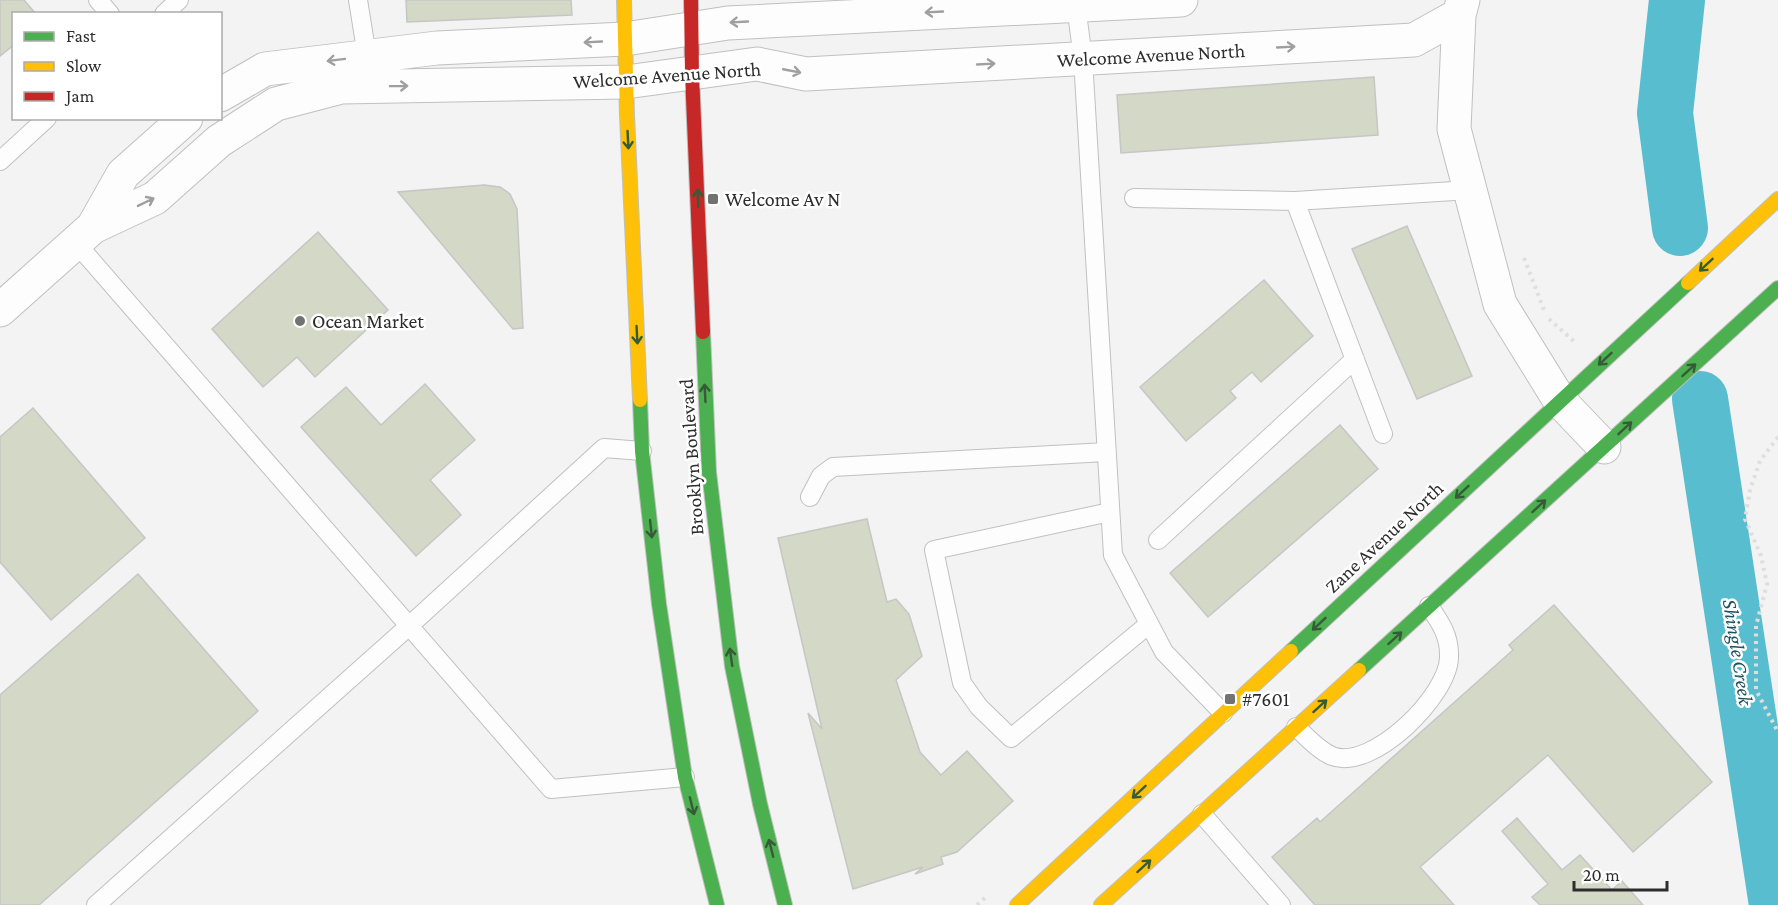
<svg xmlns="http://www.w3.org/2000/svg" width="1778" height="905" viewBox="0 0 1778 905" font-family="'Crimson Pro',serif">
<rect width="100%" height="100%" fill="#f2f3f2"/>
<g fill="none" stroke-linecap="round" stroke-linejoin="round">
<path stroke="#59bdd0" stroke-width="56" d="M1677 0 1665 113 1680 228
M1700 399 1777 905"/>
</g>
<path fill="#d4d8c6" stroke="#c6c6c5" stroke-width="1.5" d="M0 0H24L36 14H14V45L0 56Z
M406 0H571L572 15 407 22Z
M1374 77 1378 135 1121 153 1117 95Z
M484 185 500 187 510 194 517 209 523 328 513 329 398 192Z
M1407 226 1472 376 1417 399 1352 249Z
M318 232 388 310 315 377 297 357 263 387 212 329Z
M1264 280 1313 336 1261 382 1252 372 1230 391 1236 398 1186 441 1140 387Z
M425 384 475 440 430 480 461 515 416 556 301 427 346 387 381 425Z
M33 408 145 538 51 620 0 562V437Z
M1340 425 1378 469 1208 617 1170 573Z
M867 519 887 602 896 599 909 614 922 656 896 680 920 752 941 775 967 751 1013 801 957 852 941 857 943 864 915 874 923 867 853 889 808 713 822 729 778 538Z
M138 574 258 711 39 905H0V695Z
M1554 605 1712 782 1633 852 1548 755 1420 867 1454 905H1315L1272 857 1317 818 1320 822 1513 650 1509 645Z
M1517 818 1562 870 1580 855 1612 890 1622 881 1643 905H1540L1532 897 1548 884 1502 831Z"/>
<g fill="none" stroke-linecap="round" stroke-linejoin="round">
<g stroke="#bfc0bf" stroke-width="20">
<path id="lane" d="M98 0 110 14
M358 0 367 56
M1076 5 1083 59 1113 555 1164 652 1223 713
M164 14 179 0
M0 161 47 118
M1134 198 1295 201 1470 190
M1295 201 1383 434
M76 243 551 789 685 777
M810 497 821 476 833 467 1106 452
M1110 512 934 550 962 683 979 707 1011 738 1149 624
M1158 540 1355 359
M1296 727C1307 737 1318 750 1332 756 1372 772 1449 695 1449 657 1450 636 1440 622 1429 606
M1202 814 1281 905
M96 905 409 626 604 448 642 451"/>
</g>
<g stroke="#bfc0bf" stroke-width="35">
<path id="street" d="M1463 0 1459 15 1454 129 1500 304 1560 401 1604 447
M220 95 265 69 437 48 625 39 728 23 1181 0
M93 227 123 174 186 118
M0 310 93 227 155 198 219 141 276 104 341 87 626 82 757 64 806 74 1414 40 1459 15"/>
</g>
<g stroke="#bfc0bf" stroke-width="16">
<path id="fast" d="M703 332 709 472 732 666 760 804 785 905
M640 400 642 451 659 604 685 777 717 905
M1291 651 1688 283
M1359 670 1778 288"/>
</g>
<g stroke="#bfc0bf" stroke-width="16">
<path id="slow" d="M624 0 627 115 640 400
M1688 283 1778 199
M1017 905 1291 651
M1101 905 1359 670"/>
</g>
<g stroke="#bfc0bf" stroke-width="16">
<path id="jam" d="M691 0 692 74 703 332"/>
</g>
<path stroke="#dddedd" stroke-width="4" stroke-dasharray="3 4.5" stroke-linecap="butt" d="M1524 258 1544 310
M1549 319 1576 343 1577 342
M1778 437 1760 461 1750 490 1745 519 1761 556 1767 584 1756 626V690L1778 732
M977 905 985 898"/>
<use href="#lane" stroke="#fdfdfd" stroke-width="18"/>
<use href="#street" stroke="#fdfdfd" stroke-width="33"/>
<use href="#fast" stroke="#4caf50" stroke-width="14"/>
<use href="#slow" stroke="#ffc107" stroke-width="14"/>
<use href="#jam" stroke="#c62828" stroke-width="14"/>
</g>
<defs><path id="oneway-shaft" d="M-6 0H5M1.5-3L5.5 0L1.5 3" fill="none" stroke-width="1.6" stroke-linecap="round" stroke-linejoin="round" transform="scale(1.5)"/></defs>
<g stroke="#9f9f9f">
<use href="#oneway-shaft" transform="translate(934 12) rotate(177)"/>
<use href="#oneway-shaft" transform="translate(739 22) rotate(177)"/>
<use href="#oneway-shaft" transform="translate(593 42) rotate(177)"/>
<use href="#oneway-shaft" transform="translate(1286 47) rotate(-3)"/>
<use href="#oneway-shaft" transform="translate(336 60) rotate(173)"/>
<use href="#oneway-shaft" transform="translate(986 64) rotate(-3)"/>
<use href="#oneway-shaft" transform="translate(792 71) rotate(11)"/>
<use href="#oneway-shaft" transform="translate(399 86) rotate(-1)"/>
<use href="#oneway-shaft" transform="translate(146 202) rotate(-26)"/>
</g>
<g stroke="#375a39">
<use href="#oneway-shaft" transform="translate(628 140) rotate(87)"/>
<use href="#oneway-shaft" transform="translate(698 198) rotate(-92)"/>
<use href="#oneway-shaft" transform="translate(1706 265) rotate(137)"/>
<use href="#oneway-shaft" transform="translate(637 335) rotate(87)"/>
<use href="#oneway-shaft" transform="translate(1605 359) rotate(137)"/>
<use href="#oneway-shaft" transform="translate(1689 370) rotate(-42)"/>
<use href="#oneway-shaft" transform="translate(705 393) rotate(-93)"/>
<use href="#oneway-shaft" transform="translate(1625 428) rotate(-43)"/>
<use href="#oneway-shaft" transform="translate(1462 492) rotate(137)"/>
<use href="#oneway-shaft" transform="translate(1539 506) rotate(-42)"/>
<use href="#oneway-shaft" transform="translate(651 529) rotate(84)"/>
<use href="#oneway-shaft" transform="translate(1319 624) rotate(137)"/>
<use href="#oneway-shaft" transform="translate(1395 638) rotate(-42)"/>
<use href="#oneway-shaft" transform="translate(731 657) rotate(-98)"/>
<use href="#oneway-shaft" transform="translate(1320 706) rotate(-42)"/>
<use href="#oneway-shaft" transform="translate(1139 792) rotate(137)"/>
<use href="#oneway-shaft" transform="translate(692 806) rotate(76)"/>
<use href="#oneway-shaft" transform="translate(771 848) rotate(-104)"/>
<use href="#oneway-shaft" transform="translate(1144 866) rotate(-42)"/>
</g>
<g fill="#717271" stroke="#fff" stroke-width="2">
<rect x="707" y="193" width="12" height="12" rx="3"/>
<circle cx="300" cy="321" r="6"/>
<rect x="1224" y="693" width="12" height="12" rx="3"/>
</g>
<g text-anchor="middle" stroke-width="5" stroke-linejoin="round" paint-order="stroke">
<g font-size="20" fill="#2c2d2c" stroke="#fff">
<text transform="translate(1151 55) rotate(-3)" y="7">Welcome Avenue North</text>
<text transform="translate(667 75) rotate(-4)" y="7">Welcome Avenue North</text>
<text transform="translate(691 457) rotate(-94)" y="7">Brooklyn Boulevard</text>
<text transform="translate(1384 537) rotate(-43)" y="7">Zane Avenue North</text>
</g>
<g font-size="20" fill="#2c2d2c" stroke="#fff" text-anchor="start">
<text x="725" y="206">Welcome Av N</text>
<text x="312" y="328">Ocean Market</text>
<text x="1242" y="706">#7601</text>
</g>
<g font-size="21" font-style="italic" fill="#1d515d" stroke="#fff">
<text transform="translate(1738 652) rotate(81)" y="7">Shingle Creek</text>
</g>
</g>
<rect x="12" y="12" width="210" height="108" fill="#ffffff" stroke="#ababab" stroke-width="1.5"/>
<rect x="24" y="32" width="30" height="9" fill="#4caf50" stroke="#ababab" stroke-width="1.5"/>
<text x="66" y="42" font-size="18" fill="#2c2d2c">Fast</text>
<rect x="24" y="62" width="30" height="9" fill="#ffc107" stroke="#ababab" stroke-width="1.5"/>
<text x="66" y="72" font-size="18" fill="#2c2d2c">Slow</text>
<rect x="24" y="92" width="30" height="9" fill="#c62828" stroke="#ababab" stroke-width="1.5"/>
<text x="66" y="102" font-size="18" fill="#2c2d2c">Jam</text>
<path d="M1574 881v9h93v-9" fill="none" stroke="#2c2d2c" stroke-width="3"/>
<text x="1583" y="881" font-size="18" fill="#2c2d2c" stroke="#ffffff" stroke-width="4.5" paint-order="stroke">20 m</text>
</svg>
